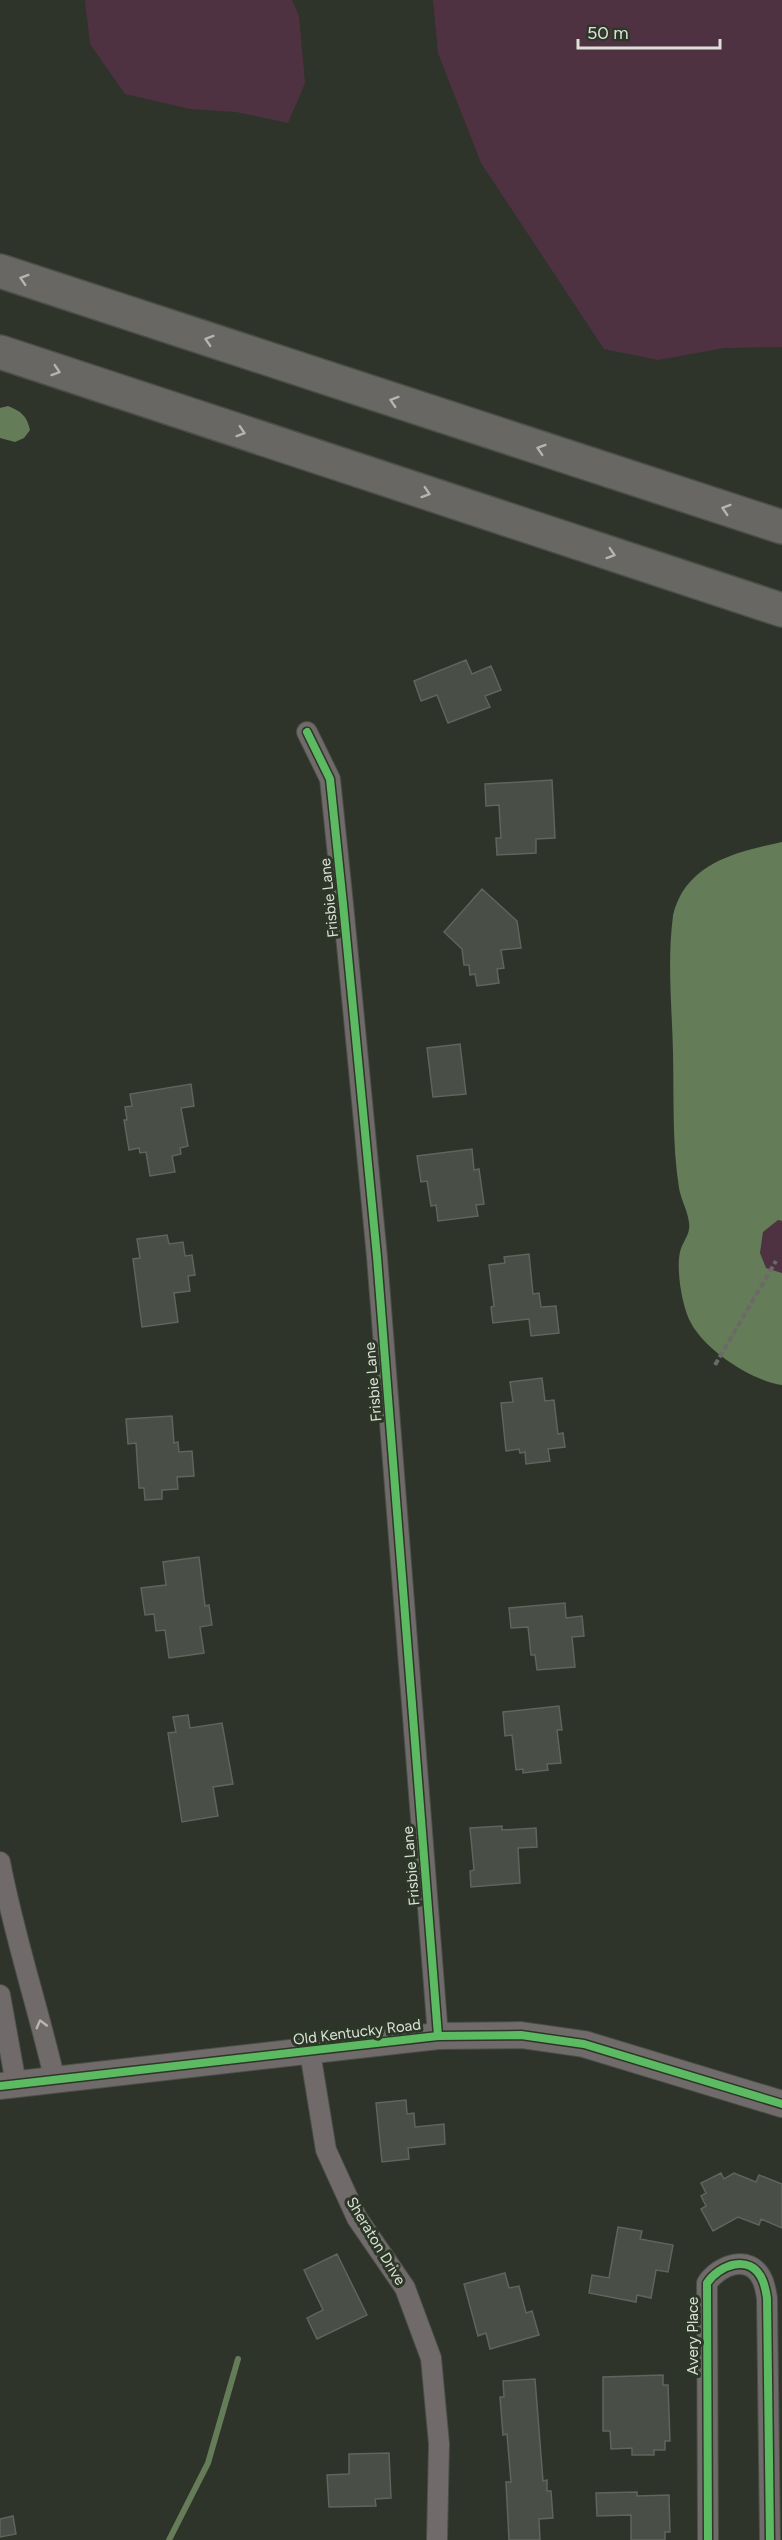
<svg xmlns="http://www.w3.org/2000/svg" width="782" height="2540" viewBox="0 0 782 2540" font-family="Figtree,sans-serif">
<rect width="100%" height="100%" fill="#2e342a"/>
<path fill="#4f3241" d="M85 0H292L299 16 305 83 288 123 236 112 190 109 125 94 90 44Z
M433 0H782V347L724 348 658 360 604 349 481 163 438 53Z
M778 1220 782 1221V1273L765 1268 760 1253 763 1232Z"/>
<path fill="#647d58" d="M8 406C21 411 27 416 30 430L24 438 15 442 0 438V408Z
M782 842V1221L778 1220 763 1232 760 1253 766 1268 782 1273V1385C752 1381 705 1350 691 1323 682 1307 676 1270 680 1252 682 1242 691 1234 689 1223 688 1211 681 1200 679 1188 672 1143 674 1097 673 1052 672 1008 667 961 673 916 674 909 679 897 683 891 705 858 746 850 782 842Z"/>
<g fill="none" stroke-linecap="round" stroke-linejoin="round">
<path stroke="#647d58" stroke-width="6" d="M169 2540 208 2463 238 2359"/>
</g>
<path fill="#494e46" stroke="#5f645c" stroke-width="1.5" d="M466 660 472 674 491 666 501 690 485 696 490 707 448 723 437 695 421 701 414 681Z
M552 780 555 838 536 839V853L497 855 496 838H501L499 805 486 806 485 784Z
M482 889 517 921 521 948 501 950 504 968 497 969 499 983 477 986 475 974 470 975 469 965H464L462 949 444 932Z
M460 1044 466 1094 433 1097 427 1048Z
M191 1084 194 1106 181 1108 188 1146 180 1148 181 1154 172 1156 175 1172 150 1176 146 1152 140 1153 139 1148 129 1150 124 1120H127L125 1107 132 1106 130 1094Z
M472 1149 474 1170 479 1169 484 1204 476 1205 478 1216 438 1221 436 1205 431 1206 427 1181 421 1182 417 1156Z
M167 1235 169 1244 183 1242 185 1256 192 1255 195 1275 188 1276 190 1291 174 1293 178 1322 142 1327 133 1259 140 1258 137 1239Z
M529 1254 533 1294 539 1293 541 1307 556 1306 559 1333 531 1336 529 1319 493 1323 491 1307 494 1306 489 1265 505 1263 504 1257Z
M542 1378 545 1401 554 1400 558 1434 563 1433 565 1447 548 1449 550 1461 526 1464 525 1452 520 1453 519 1449 506 1451 501 1403 513 1402 510 1382Z
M172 1416 174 1443 178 1442 179 1452 192 1451 194 1476 177 1477 178 1489 162 1490V1499L145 1500 144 1488H139L136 1443 128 1444 126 1419Z
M199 1557 205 1606 209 1605 212 1625 200 1627 204 1653 169 1658 165 1630 156 1631 154 1614 145 1615 141 1588 166 1585 163 1562Z
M565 1603 566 1618 582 1616 584 1636 572 1637 575 1667 537 1670 535 1655H531L528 1627 511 1628 509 1608Z
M559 1706 562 1730H557L561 1763 547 1764 548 1770 523 1773V1769L516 1770 512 1735 505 1736 503 1712Z
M188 1715 190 1728 222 1723 233 1784 213 1787 218 1816 182 1822 168 1733 176 1732 173 1717Z
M502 1826V1830L536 1828 537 1847 518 1848 520 1883 471 1887 470 1871 474 1870 470 1828Z
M406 2100 407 2114 414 2113 415 2127 444 2124 445 2144 408 2148 409 2159 382 2162 376 2103Z
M721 2173 724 2179 734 2173 756 2182 759 2175 782 2184V2228L761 2219 759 2225 738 2217 713 2231 701 2209 706 2206 701 2196 706 2193 701 2183Z
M618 2227 642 2231 640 2239 673 2245 668 2272 656 2270 651 2298 637 2295 636 2302 589 2293 592 2275 609 2278Z
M337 2254 367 2315 317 2339 307 2318 323 2310 304 2270Z
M505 2273 509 2288 519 2286 526 2313 532 2311 539 2335 490 2349 486 2333 478 2336 464 2284Z
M663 2375V2385H668L670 2441H665V2450H654V2455H632V2448L611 2449 610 2431H603V2377Z
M535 2379 543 2481 547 2480V2491H551L553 2518 539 2519 540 2540H509L506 2482H511L507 2434 503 2435 500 2397H504L503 2381Z
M389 2453 391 2498 375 2499 376 2506 329 2507 327 2475 349 2474V2454Z
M637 2492V2496L669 2495 670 2532H665V2540H631V2515L597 2516 596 2493Z
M13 2516 16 2534 0 2537V2519Z"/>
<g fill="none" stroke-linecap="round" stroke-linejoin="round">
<g stroke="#4a4f47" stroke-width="22">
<path id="minor" d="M307 732 330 779 343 904 377 1257 438 2036
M0 1862C14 1936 38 2007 55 2081
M0 1995 16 2084
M310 2052 326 2150 357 2218 405 2288 431 2358 439 2444 437 2540
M708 2540 707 2283C719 2265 750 2253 762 2279 765 2285 766 2292 767 2298L770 2540"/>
</g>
<g stroke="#4a4f47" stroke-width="28">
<path id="tertiary" d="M0 2086 438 2036 521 2035 584 2044 782 2104"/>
</g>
<g stroke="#4a4f47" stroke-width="36">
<path id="motorway" d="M0 271 782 527
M0 352 782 610"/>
</g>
<path stroke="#6c6968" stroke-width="4" stroke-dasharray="6 3" stroke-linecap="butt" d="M715 1365 776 1261"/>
<use href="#minor" stroke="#716a6b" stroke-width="20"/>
<use href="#tertiary" stroke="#716a6b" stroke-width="26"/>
<use href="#motorway" stroke="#696764" stroke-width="33"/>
<g stroke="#2d3727" stroke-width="11">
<path id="cycleway" d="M307 732 330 779 343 904 377 1257 438 2036
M0 2086 438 2036 521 2035 584 2044 782 2104
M708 2540 707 2283C719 2265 750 2253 762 2279 765 2285 766 2292 767 2298L770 2540"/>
</g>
<use href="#cycleway" stroke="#5cba63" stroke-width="8"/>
</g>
<defs><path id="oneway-chevron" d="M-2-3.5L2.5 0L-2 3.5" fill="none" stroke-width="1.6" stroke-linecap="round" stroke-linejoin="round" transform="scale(1.5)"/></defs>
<g stroke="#b3b6af">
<use href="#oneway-chevron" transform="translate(24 279) rotate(-162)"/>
<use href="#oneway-chevron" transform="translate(209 340) rotate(-162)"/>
<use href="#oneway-chevron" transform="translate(56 371) rotate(18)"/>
<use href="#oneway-chevron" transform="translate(394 401) rotate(-162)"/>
<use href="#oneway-chevron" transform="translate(241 432) rotate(18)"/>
<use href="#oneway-chevron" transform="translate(541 449) rotate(-162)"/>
<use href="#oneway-chevron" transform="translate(426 493) rotate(18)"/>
<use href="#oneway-chevron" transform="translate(726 509) rotate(-162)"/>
<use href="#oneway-chevron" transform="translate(611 554) rotate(18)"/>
</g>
<use stroke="#b6b7b1" href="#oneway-chevron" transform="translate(41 2024) rotate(-105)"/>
<g text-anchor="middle" stroke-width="6" stroke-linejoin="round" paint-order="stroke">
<g font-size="15" fill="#dbe1d7" stroke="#2d3727">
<text transform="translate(329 898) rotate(-96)" y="5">Frisbie Lane</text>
<text transform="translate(373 1382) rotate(-95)" y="5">Frisbie Lane</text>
<text transform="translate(411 1866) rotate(-95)" y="5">Frisbie Lane</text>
<text transform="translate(357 2032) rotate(-7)" y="5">Old Kentucky Road</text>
<text transform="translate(376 2241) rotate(59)" y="5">Sheraton Drive</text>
<text transform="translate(693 2336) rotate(-90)" y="5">Avery Place</text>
</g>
</g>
<path d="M578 39v9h142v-9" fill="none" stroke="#dbe1d7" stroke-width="3"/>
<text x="587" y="39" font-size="18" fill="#dbe1d7" stroke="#2d3727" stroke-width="4.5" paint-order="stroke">50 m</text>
</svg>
